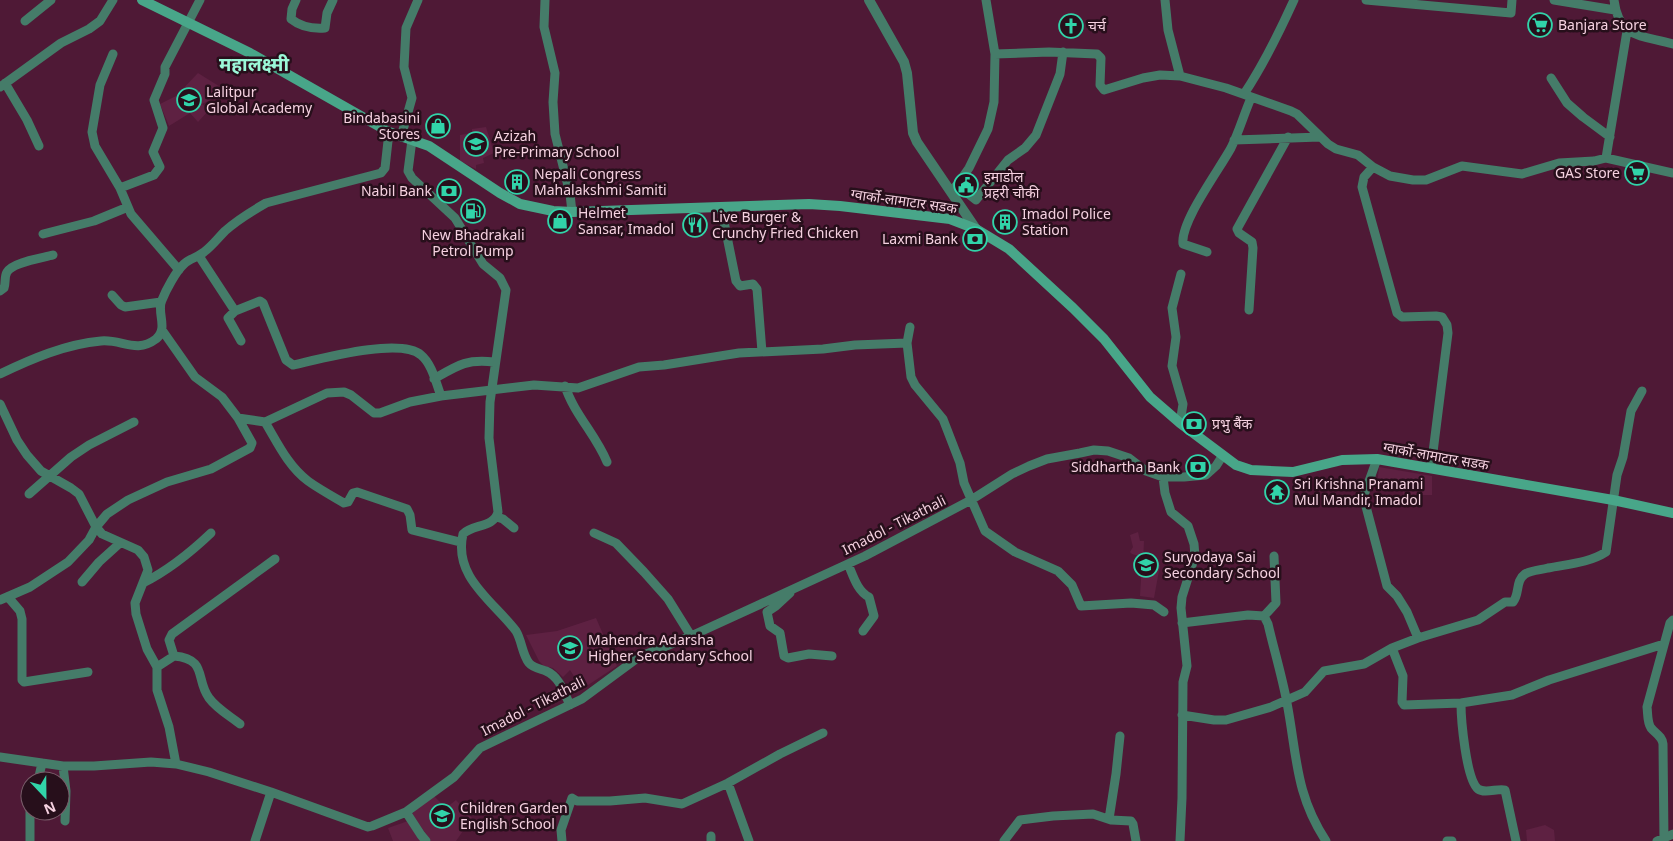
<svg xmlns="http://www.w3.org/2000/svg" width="1673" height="841" viewBox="0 0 1673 841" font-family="'Noto Sans','Noto Sans Devanagari',sans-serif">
<rect width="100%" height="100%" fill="#4f1936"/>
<path fill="#5e2142" d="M198 73 222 88 219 96 202 104 209 110 198 122 190 113 169 126 160 104 176 96Z
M486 127 494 153 483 158 484 163 476 165V169L460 161V135L472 133V129Z
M1379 467 1432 476V495H1403L1402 489 1377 485Z
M1138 532 1140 541H1144L1143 565H1160L1154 598 1140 596 1142 562 1139 556 1132 554 1130 552 1133 547 1130 535Z
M596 618 617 666 582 689 570 670 563 677 553 668 544 666 539 661 526 635 557 631Z
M432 794 446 808 456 800 472 818 456 841H431L412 814Z
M408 821 423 841H393L388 828Z
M1545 825 1554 830 1555 841H1527L1526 830Z"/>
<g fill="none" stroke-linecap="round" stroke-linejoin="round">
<path stroke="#457c69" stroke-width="9" d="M296 0 292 9 291 19C301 27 312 29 325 28L327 13 333 0
M545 0 544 27 555 73 553 102 555 134 570 194 572 212
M1165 0 1168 30 1180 76
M1366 0 1511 13 1512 0
M1554 0 1615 10
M1614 0C1619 39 1641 35 1673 44
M25 21 51 0
M113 54 100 85 92 132 95 146 120 188 131 214 179 270
M995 54 1049 52 1097 54 1101 58 1100 85 1104 90 1143 78 1160 75 1180 76 1226 88 1291 111 1297 114 1328 144 1336 149 1358 155 1373 167 1390 176 1413 180H1426L1462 166 1522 174 1559 163 1594 161 1606 158 1673 173
M1551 78 1567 103 1583 117 1610 137
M5 83 27 120 39 146
M0 87 61 43 89 29 100 21 113 0
M1244 94C1264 64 1279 33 1294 0
M401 137 412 98 404 67 406 28 418 0
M412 140 408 171 412 178 455 218 483 264 500 278 506 290 490 402 489 438 498 512C494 528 472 524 463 534 453 577 493 601 516 631 522 641 522 654 529 663 533 668 541 669 546 671 560 677 564 693 570 705
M1234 140 1320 137
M1606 158 1627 31
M1373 167 1364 177 1362 187 1397 313 1402 317 1436 316 1442 317 1447 325 1448 333 1431 468
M957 185 976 200 1008 160 1025 148 1036 135 1060 74 1063 52
M120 188 154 175 160 167 153 152 163 128 154 100 165 74V67L200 0
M951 191 957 185 969 168 988 129 994 102 995 54 986 0
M721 207 736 281 740 286 753 284 757 289 762 352
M43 234 94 221 128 207
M1207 252 1183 244C1180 222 1219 170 1231 148 1239 132 1244 114 1251 98
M199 256 235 311 260 301 263 303 286 360 293 365C320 359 400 337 421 355 432 364 436 383 441 396
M0 291 4 288C6 283 4 277 7 272 13 262 42 258 53 255
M112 295 121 305 125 307 161 302
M1249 310 1253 248 1252 242 1239 233 1237 229 1288 137
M235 311 228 318 241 341
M910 327 907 343 911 377 915 385 943 419 960 463 964 483 985 531 1015 552 1058 571 1072 585 1081 606 1131 603 1154 605 1164 612
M162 330 195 377 222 397 238 418 265 422 327 393 344 392 351 395 374 413H380L410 402 441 396 534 385 578 388 639 367 664 365 739 353 823 349 855 345 907 343
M0 374C31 359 66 344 101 341 122 339 136 354 156 339 169 328 156 312 162 300 166 290 176 271 184 264 189 259 198 257 204 252 212 246 218 238 225 231 237 220 252 211 266 203L381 173 385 168 389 132
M434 379C458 365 466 359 494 362
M565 386C574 414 596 435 607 462
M0 404 17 440 27 455 41 471 71 488 79 494 96 527 102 534 138 550 144 557 148 570 135 603 136 614 147 649 157 667V690L169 727 176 764
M265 422C277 442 288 466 308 481 319 489 332 496 344 503L348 502 353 493 357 492 407 509 410 515 412 530 460 542
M1180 423 1183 404 1172 366 1176 337 1172 308 1181 274
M1377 459 1364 495V499L1387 586 1397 596 1407 612 1418 638
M1163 477 1165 493 1171 512 1188 526 1194 544 1195 556 1182 597 1181 608 1187 666 1183 682 1182 798 1180 841
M29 494 71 457 89 445 134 422
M497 517 503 519 514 528
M594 533 616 543 644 572 668 599 691 636
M848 564C853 575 857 591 869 597L874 616 863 631
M82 582 99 562 120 543
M143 583C169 570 190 553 211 533
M790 593 776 606 767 612 770 626 780 633 784 656 788 658 809 654 832 656
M8 597 20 611 22 619V680L24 682 88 672
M0 600 30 587 68 562 89 540 96 527 107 514 128 500 167 482 211 469 250 448 252 443 238 418
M1264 616 1268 624C1274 650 1282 676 1287 703 1297 755 1295 794 1326 841
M1264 616 1276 603 1274 556
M1182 623 1248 615 1264 616
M1392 648 1403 676 1402 702 1404 705 1461 703 1512 695 1549 680 1664 644
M174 656C208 659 195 679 209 698 217 709 230 716 240 724
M157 667 174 656 169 640 172 634 275 559
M1461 703C1461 719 1466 779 1478 789 1485 794 1498 788 1505 790L1516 841
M1182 715 1214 720H1226L1271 707 1305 692 1324 671 1364 664 1392 648 1418 638 1478 620 1505 602H1513C1520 594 1515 581 1525 574 1532 570 1541 570 1548 568 1568 564 1589 563 1606 552L1617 475 1623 457 1631 411 1642 391
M0 757 63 766H94L151 762 176 764 209 772 271 792 368 827 372 826 406 812 454 777 480 748 582 699 639 657 691 636 865 556 971 500 1012 474 1029 466 1047 459 1080 453 1094 450 1108 451 1129 458 1146 471 1163 477H1184L1206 475 1216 466 1223 455
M63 766 66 791 65 821
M38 781 42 763
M728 783 749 841
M406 812 421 835 426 841
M1109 819 1116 774 1120 736
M711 836V841
M30 841V811
M255 841 271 792
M562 841 561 830 572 798 577 801H610L645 798 682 804 728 783 780 754 823 733
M1004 841 1020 820 1053 816 1093 814 1111 820 1131 821 1133 824 1136 841
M1447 841H1452
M1657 841 1673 834
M1664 841 1663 744C1662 736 1656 734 1651 728 1647 722 1648 714 1647 707L1670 623 1673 620"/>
<path stroke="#457c69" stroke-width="10" d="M869 0 904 62 907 73 913 133 917 142 976 229"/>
<path stroke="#48a689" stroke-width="10" d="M142 0 250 53 389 132 429 146 500 193 520 204 553 211 572 212 809 204 840 206 950 219 976 229 1009 249 1073 308 1104 339 1150 397 1180 423 1236 465 1251 470 1293 472 1342 460 1377 459 1613 500 1673 513"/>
</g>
<defs>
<g id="supermarket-ring" transform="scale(1.25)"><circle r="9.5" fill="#270f1b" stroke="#31d4a9" stroke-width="1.5"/><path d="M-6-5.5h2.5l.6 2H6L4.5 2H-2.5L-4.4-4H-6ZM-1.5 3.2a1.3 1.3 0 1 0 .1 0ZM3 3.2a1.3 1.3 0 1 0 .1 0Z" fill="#31d4a9"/></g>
<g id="church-ring" transform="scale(1.25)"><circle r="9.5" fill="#270f1b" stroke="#31d4a9" stroke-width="1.5"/><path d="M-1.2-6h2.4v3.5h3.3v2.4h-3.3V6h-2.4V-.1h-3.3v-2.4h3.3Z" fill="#31d4a9"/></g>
<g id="school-ring" transform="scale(1.25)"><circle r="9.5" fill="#270f1b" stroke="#31d4a9" stroke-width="1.5"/><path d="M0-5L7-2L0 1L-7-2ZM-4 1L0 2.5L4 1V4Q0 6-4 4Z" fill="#31d4a9"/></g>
<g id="shop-ring" transform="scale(1.25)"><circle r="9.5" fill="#270f1b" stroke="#31d4a9" stroke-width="1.5"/><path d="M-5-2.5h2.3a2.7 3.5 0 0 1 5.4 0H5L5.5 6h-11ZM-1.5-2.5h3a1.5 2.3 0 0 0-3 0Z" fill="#31d4a9"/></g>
<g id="building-ring" transform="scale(1.25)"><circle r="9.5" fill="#270f1b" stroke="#31d4a9" stroke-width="1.5"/><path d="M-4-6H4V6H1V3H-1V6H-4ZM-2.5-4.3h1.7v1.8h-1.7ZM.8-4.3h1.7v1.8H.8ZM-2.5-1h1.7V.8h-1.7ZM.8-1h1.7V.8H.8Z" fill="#31d4a9"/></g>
<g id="civic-ring" transform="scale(1.25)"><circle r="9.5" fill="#270f1b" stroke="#31d4a9" stroke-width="1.5"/><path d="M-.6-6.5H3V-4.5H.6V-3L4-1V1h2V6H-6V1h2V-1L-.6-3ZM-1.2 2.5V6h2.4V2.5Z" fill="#31d4a9"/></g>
<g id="bank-ring" transform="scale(1.25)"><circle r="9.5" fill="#270f1b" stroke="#31d4a9" stroke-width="1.5"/><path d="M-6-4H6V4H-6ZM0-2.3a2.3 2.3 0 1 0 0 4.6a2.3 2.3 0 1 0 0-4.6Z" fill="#31d4a9"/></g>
<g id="fuel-ring" transform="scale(1.25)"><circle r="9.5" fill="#270f1b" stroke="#31d4a9" stroke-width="1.5"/><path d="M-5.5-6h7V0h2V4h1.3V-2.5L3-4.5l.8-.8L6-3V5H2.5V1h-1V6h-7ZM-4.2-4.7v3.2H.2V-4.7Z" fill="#31d4a9"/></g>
<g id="restaurant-ring" transform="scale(1.25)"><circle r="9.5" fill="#270f1b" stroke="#31d4a9" stroke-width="1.5"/><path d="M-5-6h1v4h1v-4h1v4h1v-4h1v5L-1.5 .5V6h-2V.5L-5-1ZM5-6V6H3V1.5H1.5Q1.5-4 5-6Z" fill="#31d4a9"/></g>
<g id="temple-ring" transform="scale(1.25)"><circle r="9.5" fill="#270f1b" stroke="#31d4a9" stroke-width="1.5"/><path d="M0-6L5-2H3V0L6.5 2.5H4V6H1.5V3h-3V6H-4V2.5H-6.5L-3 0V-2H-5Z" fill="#31d4a9"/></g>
</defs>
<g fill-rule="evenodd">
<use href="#supermarket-ring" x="1540" y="25"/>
<use href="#church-ring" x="1071" y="26"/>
<use href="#school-ring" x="189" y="100"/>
<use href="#shop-ring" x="438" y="126"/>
<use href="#school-ring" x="476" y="144"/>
<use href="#supermarket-ring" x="1637" y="173"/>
<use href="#building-ring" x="517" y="182"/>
<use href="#civic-ring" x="966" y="185"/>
<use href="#bank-ring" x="449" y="191"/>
<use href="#fuel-ring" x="473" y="211"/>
<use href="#shop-ring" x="560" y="221"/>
<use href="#building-ring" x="1005" y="222"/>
<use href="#restaurant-ring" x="695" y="225"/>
<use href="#bank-ring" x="975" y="239"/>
<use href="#bank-ring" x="1194" y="424"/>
<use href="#bank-ring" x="1198" y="467"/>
<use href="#temple-ring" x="1277" y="492"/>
<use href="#school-ring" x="1146" y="565"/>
<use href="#school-ring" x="570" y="648"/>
<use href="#school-ring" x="442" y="816"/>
</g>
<g text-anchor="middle" stroke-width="5" stroke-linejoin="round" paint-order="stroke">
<g font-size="14" fill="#f5d1e0" stroke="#270f1b" text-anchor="start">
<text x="1558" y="30">Banjara Store</text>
<text x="1088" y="31">चर्च</text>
<text x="206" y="97">Lalitpur<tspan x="206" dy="16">Global Academy</tspan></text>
<text x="420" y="123" text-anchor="end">Bindabasini<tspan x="420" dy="16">Stores</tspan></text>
<text x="494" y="141">Azizah<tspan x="494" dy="16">Pre-Primary School</tspan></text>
<text x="1620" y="178" text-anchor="end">GAS Store</text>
<text x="534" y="179">Nepali Congress<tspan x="534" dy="16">Mahalakshmi Samiti</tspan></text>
<text x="984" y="182">इमाडोल<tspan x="984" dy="16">प्रहरी चौकी</tspan></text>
<text x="432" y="196" text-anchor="end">Nabil Bank</text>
<text x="578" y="218">Helmet<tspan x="578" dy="16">Sansar, Imadol</tspan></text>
<text x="1022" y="219">Imadol Police<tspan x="1022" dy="16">Station</tspan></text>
<text x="712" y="222">Live Burger &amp;<tspan x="712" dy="16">Crunchy Fried Chicken</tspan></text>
<text x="473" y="240" text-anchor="middle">New Bhadrakali<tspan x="473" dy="16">Petrol Pump</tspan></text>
<text x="958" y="244" text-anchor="end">Laxmi Bank</text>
<text x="1212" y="429">प्रभु बैंक</text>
<text x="1180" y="472" text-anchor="end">Siddhartha Bank</text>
<text x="1294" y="489">Sri Krishna Pranami<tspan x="1294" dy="16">Mul Mandir, Imadol</tspan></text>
<text x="1164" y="562">Suryodaya Sai<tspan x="1164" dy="16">Secondary School</tspan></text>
<text x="588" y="645">Mahendra Adarsha<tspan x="588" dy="16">Higher Secondary School</tspan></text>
<text x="460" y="813">Children Garden<tspan x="460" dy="16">English School</tspan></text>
</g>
<g font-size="14" fill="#f5d1e0" stroke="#270f1b">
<text transform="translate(904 201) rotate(8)" y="5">ग्वार्को-लामाटार सडक</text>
<text transform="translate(1436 456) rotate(10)" y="5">ग्वार्को-लामाटार सडक</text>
<text transform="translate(894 525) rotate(-27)" y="5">Imadol - Tikathali</text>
<text transform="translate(533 706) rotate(-27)" y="5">Imadol - Tikathali</text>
</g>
<g font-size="19" font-weight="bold" fill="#9bf8d8" stroke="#270f1b">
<text x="254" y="71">महालक्ष्मी</text>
</g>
</g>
<g transform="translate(45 796) rotate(158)"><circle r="24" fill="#270f1b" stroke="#795d6a"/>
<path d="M0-4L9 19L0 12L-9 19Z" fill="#31d4a9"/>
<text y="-8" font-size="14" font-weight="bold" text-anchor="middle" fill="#f5d1e0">N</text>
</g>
</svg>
